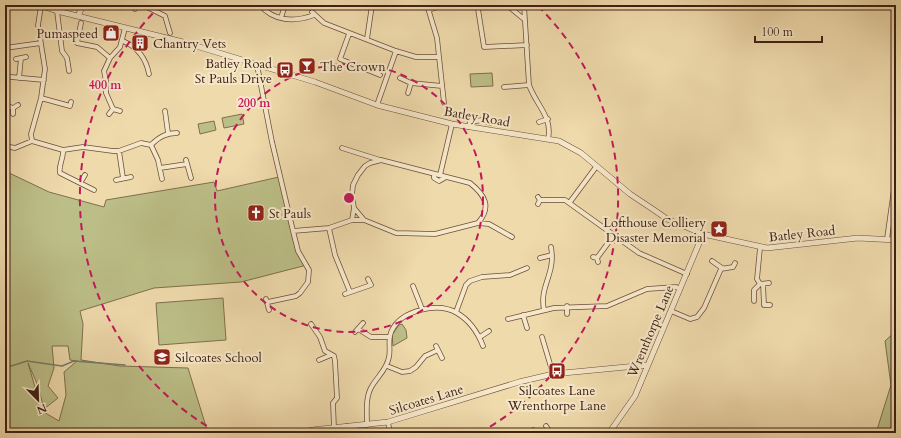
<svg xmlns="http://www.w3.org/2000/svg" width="901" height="438" viewBox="0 0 901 438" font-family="Cardo,serif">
<rect width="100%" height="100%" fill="#efdaac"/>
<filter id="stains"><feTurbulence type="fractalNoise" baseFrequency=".005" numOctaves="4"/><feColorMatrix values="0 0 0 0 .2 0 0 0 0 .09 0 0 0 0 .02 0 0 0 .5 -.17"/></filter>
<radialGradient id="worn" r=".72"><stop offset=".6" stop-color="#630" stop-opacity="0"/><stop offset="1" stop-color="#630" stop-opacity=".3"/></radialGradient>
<path fill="#bcbe87" stroke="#7e6f4d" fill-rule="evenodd" d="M492 73 493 86 471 87 470 74Z
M242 114 244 124 224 128 222 118Z
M214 121 216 130 200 134 198 124Z
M5 171 49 192 104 207 106 200 214 182 217 191 279 177 295 242 307 265 241 282 154 288 80 311 83 324 81 360 120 366 188 368 208 433H5ZM52 346H68L70 360 77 361 64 372 66 395 59 421 42 411 28 363 38 386 44 409 58 398 48 386 54 368Z
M223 298 226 340 159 345 156 303Z
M402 324 406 330 407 338 393 346 392 335 399 325Z
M896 331V433H876L891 385 885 341Z"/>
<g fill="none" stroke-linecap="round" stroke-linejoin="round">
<path stroke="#767d6c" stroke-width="1.5" d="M5 368 27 361 62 366 74 361 125 365"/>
<g stroke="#6c4e39" stroke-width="5.5">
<path id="minor" d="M143 5 165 16 170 33
M260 5C274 22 295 22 314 15
M427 5 437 38 444 103
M507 5 525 20
M524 5 529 85C536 105 553 117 548 139
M135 9 136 5
M478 9 484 47 527 45
M429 10 443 5
M57 11 62 51 67 58 69 71
M312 12 324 23 396 51 416 57H438
M281 18 285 5
M81 23 77 43 97 47 110 58
M349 34 340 59 380 75
M367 39 372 5
M123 41C137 47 146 58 149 74
M5 48 41 43
M16 59 26 57
M257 65 272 142 293 231 329 228 352 220H364L396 233 435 234 478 223 489 224 512 237
M11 77 44 80
M19 78 21 58
M400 78 411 83 442 86
M504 87 529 85
M408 93 411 83
M41 98 70 106 71 102
M5 105 13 108
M377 105 396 51
M113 109 106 93V81L104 71 110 58 120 47 125 28
M165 111 168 133
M13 114V108L18 105
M109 114 113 109 120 111
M539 122 548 119
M469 127 470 122 482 120 490 123
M32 141 31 134 41 98 45 69 38 25 41 6
M151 145 158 160 162 179
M5 146 15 148 32 141 63 150 83 147 113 151H119L141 143 151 145C159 137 166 133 177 133
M342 148 380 160
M63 150C64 158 58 166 60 173L94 190
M119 151 123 178
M186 160 191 178
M160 168 187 164
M434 174V178L439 181 446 177
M440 175 452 124
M116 180 131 177
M80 183 85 175
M538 197 540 200 538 204
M540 200H565L639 253 687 274
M570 202 596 167
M352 220 354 208
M364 220 354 208 352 195 353 185 358 175 365 166 370 163 381 160 470 183C485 195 492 207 478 223
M329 228 335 255 350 292
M887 239 896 175
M760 248 757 279 760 284 769 283
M593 257 597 258 598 262
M540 258 552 255
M597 258 614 235
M712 261 722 268
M763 284 764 305H770
M413 286 422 309
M345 294 371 285 368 279
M266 299 269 310
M754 301V290L760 284
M268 302 296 296 300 293 308 282 309 270 298 251 293 231
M544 310C539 285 556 275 551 247
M671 311 690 319 697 317 704 308 721 269 733 267 735 263
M456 312 466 285 470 281 482 277 510 275 527 268
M567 314V306
M523 315 527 328
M508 319 554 308 607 306 647 289 676 287 680 289
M311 324 320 337 325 351 334 356 335 361 337 398 333 403 334 428
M358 329 371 337H389
M355 332 363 323
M480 337 489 331
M542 337 553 374
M436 346 442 358
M319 360 331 355
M387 366 402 372 410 371 416 367 425 356 438 350
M388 422 390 433
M367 425C367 412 365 397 372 386 378 376 387 369 389 357 391 348 387 339 392 330 402 310 438 302 457 313 469 320 478 333 483 346
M347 426 348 433
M546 426 550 432
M533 430 534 433
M542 433 548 429"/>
</g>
<g stroke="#6c4e39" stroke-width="6">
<path id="tertiary" d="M39 5 57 11 183 42 315 82 377 105 452 124 559 141 581 153 630 194 654 210 667 219 703 234 767 248 858 238 896 240
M78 16 83 5
M303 433 312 430 388 422 519 382 553 374 647 365
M609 433 635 396 703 234"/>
</g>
<use href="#minor" stroke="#f5e7c9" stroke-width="4"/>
<use href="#tertiary" stroke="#f5e7c9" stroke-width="5"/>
</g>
<g fill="none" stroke="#c2185b" stroke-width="2" stroke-dasharray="7 5">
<circle cx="349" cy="198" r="134"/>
<path d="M217 432A269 269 0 0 1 160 6M538 6A269 269 0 0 1 481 432"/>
</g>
<defs>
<g id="shop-square" transform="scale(0.9)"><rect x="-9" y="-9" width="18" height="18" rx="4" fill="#8f2418" stroke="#f5e7c9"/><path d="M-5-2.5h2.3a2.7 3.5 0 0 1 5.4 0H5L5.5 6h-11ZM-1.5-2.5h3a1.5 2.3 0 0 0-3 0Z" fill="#fff"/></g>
<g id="building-square" transform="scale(0.9)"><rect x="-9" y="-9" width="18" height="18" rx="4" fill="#8f2418" stroke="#f5e7c9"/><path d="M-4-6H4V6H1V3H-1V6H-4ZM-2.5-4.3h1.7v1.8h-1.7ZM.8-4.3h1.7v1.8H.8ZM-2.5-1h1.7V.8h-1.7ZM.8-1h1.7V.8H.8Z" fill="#fff"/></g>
<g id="bar-square" transform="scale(0.9)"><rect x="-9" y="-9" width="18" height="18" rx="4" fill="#8f2418" stroke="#f5e7c9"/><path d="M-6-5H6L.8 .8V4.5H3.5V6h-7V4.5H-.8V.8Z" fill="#fff"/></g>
<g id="bus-square" transform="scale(0.9)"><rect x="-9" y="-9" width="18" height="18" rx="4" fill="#8f2418" stroke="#f5e7c9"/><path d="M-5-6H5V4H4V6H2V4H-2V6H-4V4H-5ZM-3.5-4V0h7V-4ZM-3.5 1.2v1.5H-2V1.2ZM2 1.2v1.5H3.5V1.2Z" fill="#fff"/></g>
<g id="church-square" transform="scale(0.9)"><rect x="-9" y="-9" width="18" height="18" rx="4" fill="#8f2418" stroke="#f5e7c9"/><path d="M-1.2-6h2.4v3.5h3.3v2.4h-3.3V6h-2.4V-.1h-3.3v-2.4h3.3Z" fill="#fff"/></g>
<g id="sight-square" transform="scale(0.9)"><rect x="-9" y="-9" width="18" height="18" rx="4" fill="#8f2418" stroke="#f5e7c9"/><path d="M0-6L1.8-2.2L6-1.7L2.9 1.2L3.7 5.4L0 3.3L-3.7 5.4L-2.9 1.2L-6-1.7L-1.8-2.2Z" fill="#fff"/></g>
<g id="school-square" transform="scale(0.9)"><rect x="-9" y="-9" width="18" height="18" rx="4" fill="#8f2418" stroke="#f5e7c9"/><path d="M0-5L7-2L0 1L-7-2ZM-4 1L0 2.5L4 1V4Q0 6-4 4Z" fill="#fff"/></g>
</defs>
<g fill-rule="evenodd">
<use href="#shop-square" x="111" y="33"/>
<use href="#building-square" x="140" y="43"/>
<use href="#bar-square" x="307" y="66"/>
<use href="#bus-square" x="285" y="70"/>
<use href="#church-square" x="256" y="213"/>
<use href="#sight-square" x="719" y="229"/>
<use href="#school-square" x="162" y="357"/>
<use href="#bus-square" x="557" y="371"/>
</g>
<g text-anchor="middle" stroke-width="4" stroke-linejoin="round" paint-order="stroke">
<g font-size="13" fill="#402013" stroke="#f5e7c9" text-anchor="start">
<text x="98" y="38" text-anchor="end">Pumaspeed</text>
<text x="153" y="48">Chantry Vets</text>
<text x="272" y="68" text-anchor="end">Batley Road<tspan x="272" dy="15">St Pauls Drive</tspan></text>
<text x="320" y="71">The Crown</text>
<text x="269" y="218">St Pauls</text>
<text x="706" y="227" text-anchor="end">Lofthouse Colliery<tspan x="706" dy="15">Disaster Memorial</tspan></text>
<text x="175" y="362">Silcoates School</text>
<text x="557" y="395" text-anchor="middle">Silcoates Lane<tspan x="557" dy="15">Wrenthorpe Lane</tspan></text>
</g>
<g font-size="13" fill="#402013" stroke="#f5e7c9">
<text transform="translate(477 116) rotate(10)" y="5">Batley Road</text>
<text transform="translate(802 233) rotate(-6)" y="5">Batley Road</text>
<text transform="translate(650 331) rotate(-67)" y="5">Wrenthorpe Lane</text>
<text transform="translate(426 399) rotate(-17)" y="5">Silcoates Lane</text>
</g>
</g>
<circle cx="349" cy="198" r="6" fill="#c2185b" stroke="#f5e7c9" stroke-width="2"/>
<g font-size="12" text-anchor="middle" font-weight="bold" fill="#c2185b" stroke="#f5e7c9" stroke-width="4" stroke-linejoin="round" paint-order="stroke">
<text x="105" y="89">400 m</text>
<text x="254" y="107">200 m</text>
</g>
<rect width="901" height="438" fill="none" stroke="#efdaac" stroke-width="20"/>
<rect x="6" y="6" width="889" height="426" fill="none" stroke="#402013" stroke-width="2"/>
<rect x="10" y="10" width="881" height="418" fill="none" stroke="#402013"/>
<g transform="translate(38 400) rotate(157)" stroke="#f5e7c9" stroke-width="3" paint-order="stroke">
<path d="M0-3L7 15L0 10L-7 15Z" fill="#402013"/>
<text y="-6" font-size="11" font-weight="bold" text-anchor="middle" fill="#402013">N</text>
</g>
<path d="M755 36v6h67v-6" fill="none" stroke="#402013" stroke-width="2"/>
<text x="761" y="36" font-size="12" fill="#402013" stroke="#f5e7c9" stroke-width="3" paint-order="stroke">100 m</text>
<rect width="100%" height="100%" filter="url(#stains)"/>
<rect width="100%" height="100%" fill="url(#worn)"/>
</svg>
